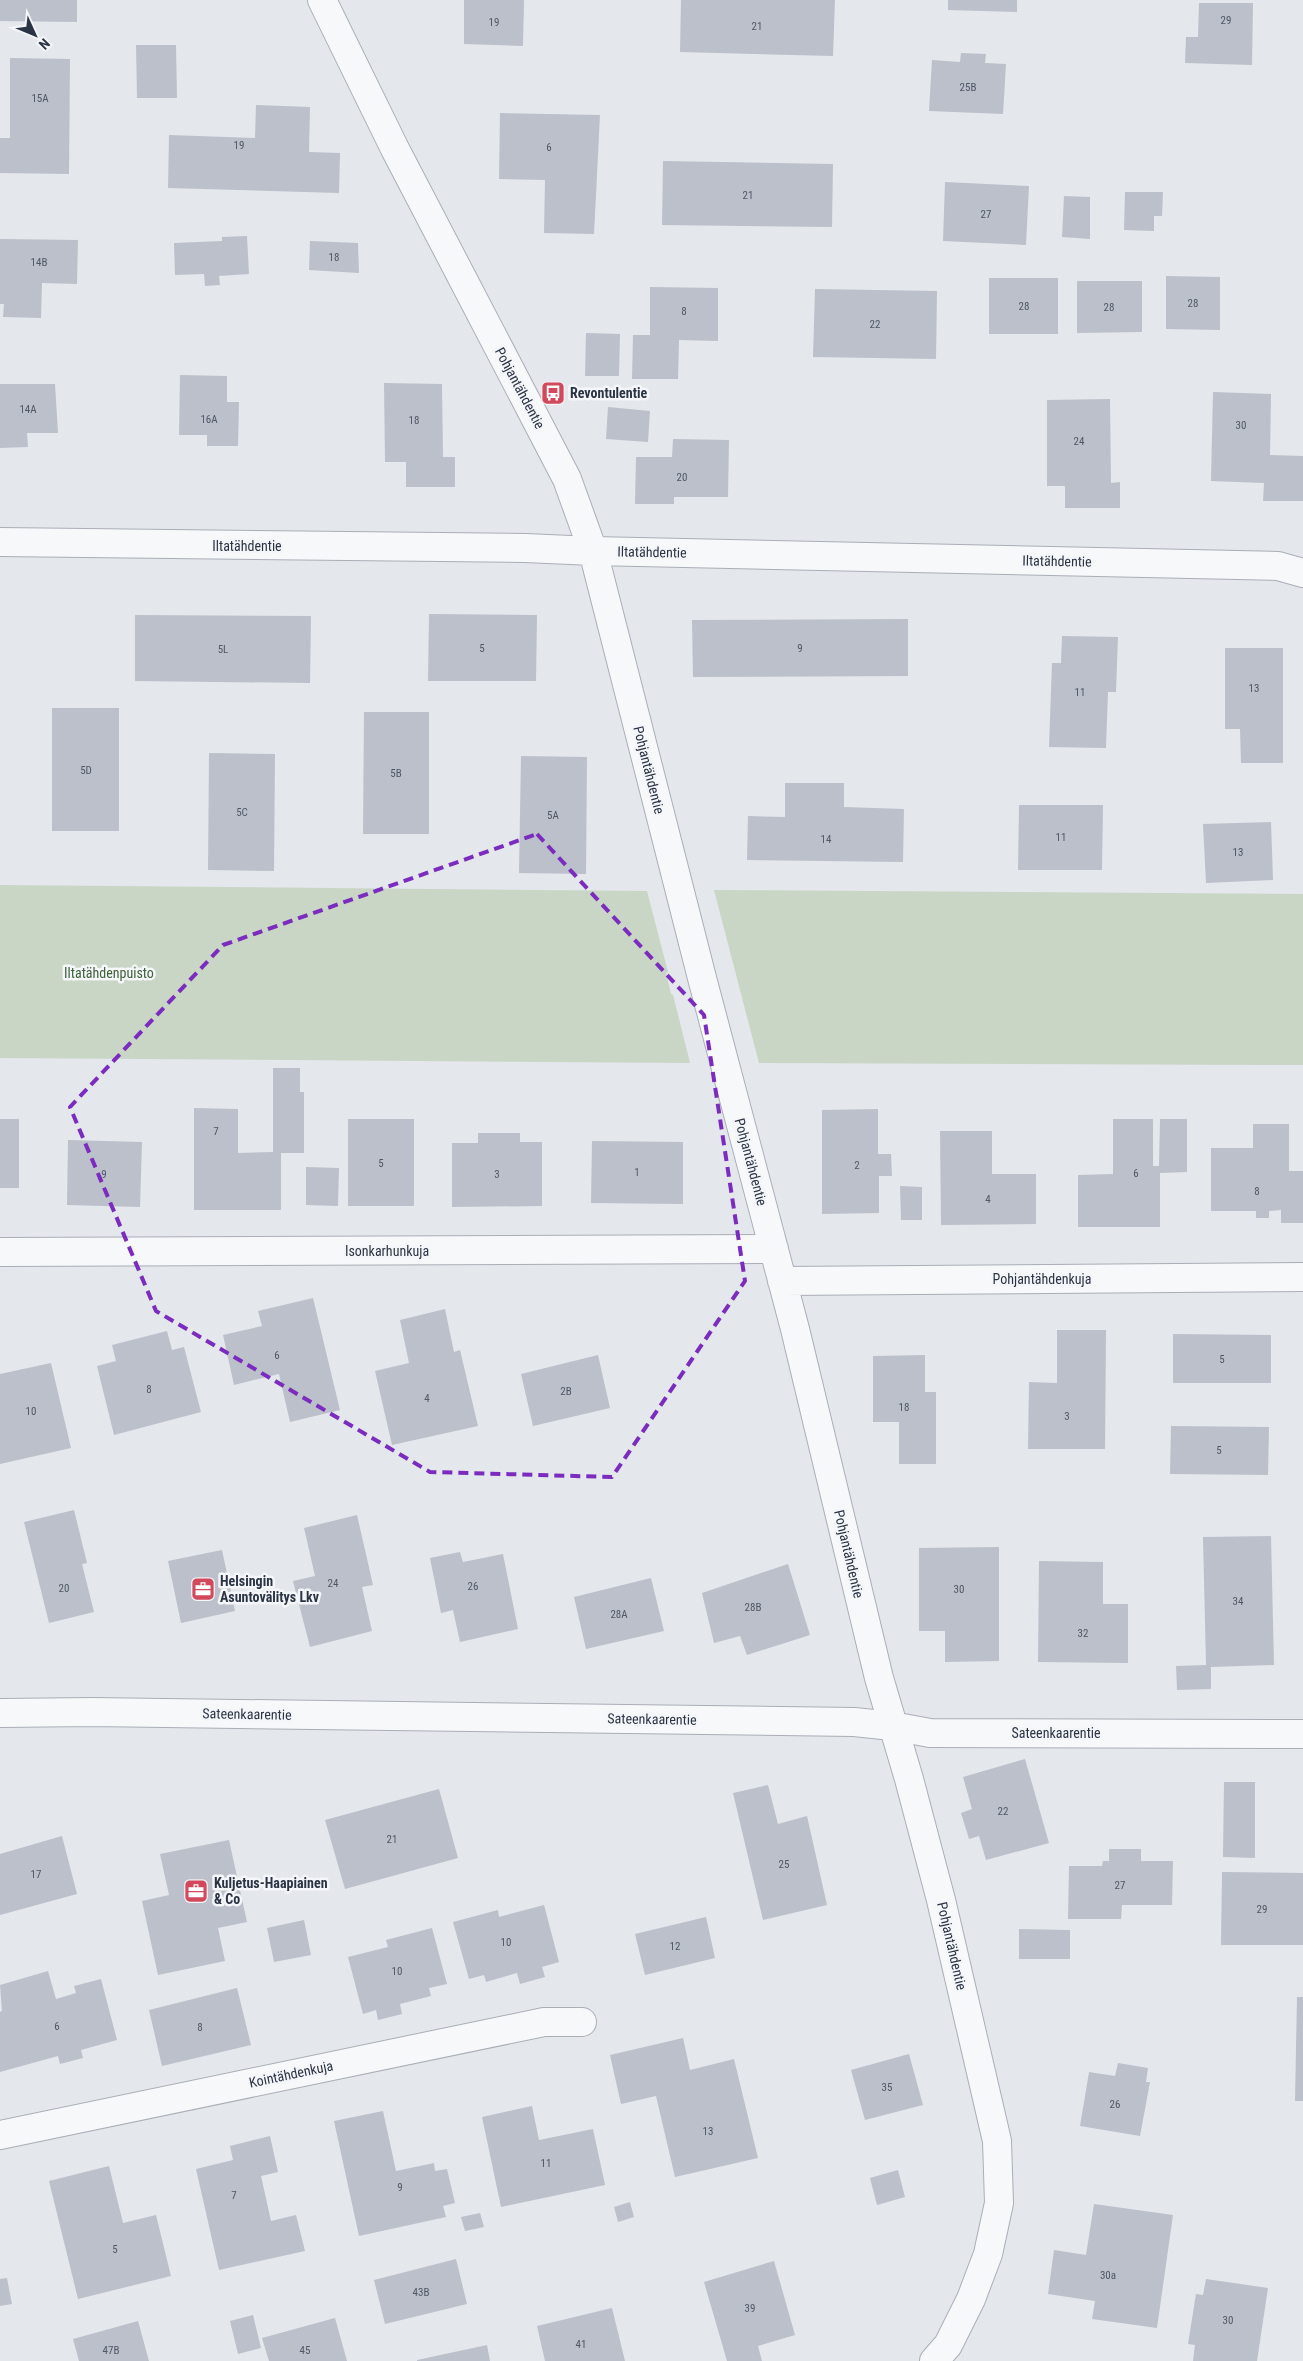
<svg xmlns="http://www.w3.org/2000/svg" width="1303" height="2361" viewBox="0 0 1303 2361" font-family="'Roboto Condensed',sans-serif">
<rect width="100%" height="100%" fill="#e4e7ec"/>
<path fill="#c9d6c5" d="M0 885 647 891 668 972 666 973 671 994 673 995 690 1063 0 1058Z
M714 890 1303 894V1065L759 1063Z"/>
<path fill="#bbc0ca" d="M0 0H77V22L0 21Z
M464 0H524L523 46 464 44Z
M681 0H835L833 56 680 52Z
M948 0H1017V12L948 10Z
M1199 3H1253L1252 65 1185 63 1186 37H1198Z
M136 45H176L177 98H137Z
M961 53 986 54 985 63 1006 64 1003 114 929 111 932 60 960 62Z
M10 58 70 59 69 174 0 173V138H10Z
M256 105 310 107 309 152 340 153 339 193 168 188 169 135 255 138Z
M500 113 600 115 594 234 544 233 545 180 499 179Z
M663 161 833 164 832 227 662 225Z
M945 182 1029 186 1026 245 943 241Z
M1125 192H1163L1162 216H1154V231L1124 230Z
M1064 196 1090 197V239L1062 237Z
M247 236 249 274 219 276 220 285 205 286 204 274 175 275 174 243 222 241V237Z
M0 239 78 240 77 284 42 283 41 318 3 317 4 304H0Z
M310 241 358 243 359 273 309 270Z
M1166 276 1220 277V330L1166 329Z
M989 278H1058V334H989Z
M1077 281H1142V332L1077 333Z
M650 287 718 288V341L679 340 678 379H632L633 335H650Z
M815 289 937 291 936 359 813 357Z
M586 333 620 334 619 376H585Z
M180 375 227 376V402H239L238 446H207V435H179Z
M384 383 442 384 443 457H455V487H406V462H385Z
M0 384H55L58 433H27L28 447 0 448Z
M1213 392 1271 394 1270 455 1303 456V501H1263L1264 483 1211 481Z
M1110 399 1111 483 1120 482V508H1065V486H1047V400Z
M608 407 650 411 648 442 606 439Z
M673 439 729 440 728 497H674V504H635L636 457H672Z
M429 614 537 615 536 681H428Z
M135 615 311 616 310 683 135 681Z
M908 619V676L693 677 692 620Z
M1062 636 1118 637 1116 692H1108L1106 748 1049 747 1052 663H1061Z
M1225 648H1283V763H1241L1240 729H1225Z
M52 708H119V831H52Z
M364 712H429V834H363Z
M209 753 275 754 274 871 208 870Z
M521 756 587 757 586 874 519 873Z
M785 783H844V807L904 809 903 862 747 860 748 816 785 817Z
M1019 805H1103L1102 870H1018Z
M1271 822 1273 880 1206 883 1203 824Z
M273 1068H300V1092H304V1153H281V1210H194V1108L238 1109V1153L273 1152Z
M878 1109V1154H891L892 1176H879V1213L822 1214V1110Z
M0 1119H19V1188H0Z
M348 1119H414V1206H348Z
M1113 1119H1153V1166H1159L1160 1119H1187V1172L1160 1173V1227H1078V1175L1113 1174Z
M1253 1124H1289V1171H1303V1223H1281V1210L1269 1211V1218H1256V1211H1211V1148H1253Z
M940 1131H992V1174H1036V1224L941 1225Z
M478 1133H520V1142H542V1206L452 1207V1143H478Z
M68 1140 142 1142 140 1207 67 1205Z
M592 1141 683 1142V1204L591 1203Z
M306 1167 339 1168 338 1206 306 1205Z
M900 1186 922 1187V1220H901Z
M313 1298 340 1410 290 1422 279 1374 234 1385 223 1335 262 1326 258 1311Z
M445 1309 454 1352 460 1350 478 1426 392 1445 375 1371 409 1363 400 1320Z
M1057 1330H1106L1105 1449H1028L1029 1382 1057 1383Z
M167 1331 172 1350 184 1347 201 1412 114 1435 97 1366 116 1361 112 1345Z
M1173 1334 1271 1335V1383H1173Z
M598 1355 610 1408 533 1426 521 1374Z
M925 1355V1392H936V1464H899V1422H873V1356Z
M51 1363 71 1448 0 1464V1374Z
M1171 1426 1269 1427 1268 1475 1170 1474Z
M74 1510 87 1563 82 1564 94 1612 49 1623 24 1522Z
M357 1515 373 1585 362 1587 372 1631 310 1647 293 1581 315 1576 304 1528Z
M1271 1536 1274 1665 1211 1667V1689L1177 1690 1176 1666 1206 1665 1203 1537Z
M999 1547V1661L945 1662V1631H919V1548Z
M222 1550 235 1611 181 1623 168 1561Z
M460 1552 463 1562 503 1554 518 1629 460 1642 453 1610 441 1613 430 1558Z
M1039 1561 1103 1562V1604H1128V1663L1038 1662Z
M788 1564 810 1635 747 1655 740 1636 714 1643 702 1593Z
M651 1578 664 1631 586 1649 574 1597Z
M1025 1759 1049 1843 986 1860 979 1836 969 1839 961 1813 972 1809 963 1777Z
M1224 1782H1255V1858L1223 1857Z
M768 1785 778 1824 807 1816 827 1905 763 1920 733 1793Z
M439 1789 458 1858 345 1889 325 1820Z
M62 1836 77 1894 0 1915V1854Z
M229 1840 247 1922 218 1928 225 1961 158 1975 142 1901 169 1895 160 1854Z
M1109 1849H1141V1861H1173L1172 1905H1122L1121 1919H1068L1069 1866H1102L1103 1861H1109Z
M1222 1872 1303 1873V1945H1221Z
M544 1905 559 1962 542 1967 545 1977 520 1984 517 1973 486 1982 484 1975 469 1979 453 1922 498 1910 499 1917Z
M706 1917 715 1958 645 1975 635 1934Z
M304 1920 311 1955 274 1962 267 1928Z
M432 1928 447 1984 429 1988 431 1996 400 2004 402 2014 378 2020 376 2010 363 2014 348 1957 388 1947 386 1940Z
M1019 1929 1070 1930V1959H1019Z
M48 1971 56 1999 76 1993 74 1986 101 1979 117 2040 81 2050 83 2058 60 2064 58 2056 0 2072V2012L2 2011 0 1985Z
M237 1988 251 2045 162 2066 149 2010Z
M1297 1997H1303V2101H1295Z
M683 2038 690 2070 734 2059 758 2158 675 2177 656 2096 621 2104 610 2055Z
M909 2054 923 2105 865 2120 851 2070Z
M1118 2063 1148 2068 1146 2082H1150L1140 2136 1080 2126 1089 2072 1115 2076Z
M532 2106 539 2140 593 2129 605 2185 501 2207 482 2117Z
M383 2111 396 2171 434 2163 435 2171 447 2169 455 2203 443 2206 446 2217 359 2236 334 2121Z
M270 2136 278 2172 261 2176 271 2221 296 2215 305 2251 219 2270 196 2169 233 2160 230 2146Z
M109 2166 123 2223 156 2215 171 2276 78 2299 49 2181Z
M898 2170 905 2197 877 2205 870 2178Z
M630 2202 634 2217 618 2222 614 2207Z
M1094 2204 1173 2215 1157 2328 1092 2319 1095 2301 1048 2294 1054 2250 1086 2255Z
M480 2213 484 2227 465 2231 461 2217Z
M456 2259 467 2304 385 2324 374 2280Z
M774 2261 795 2335 758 2346 762 2361H727L704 2282Z
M7 2278 12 2304 0 2306V2279Z
M1206 2279 1268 2288 1257 2361H1193L1195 2345 1188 2344 1196 2294 1203 2295Z
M612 2308 625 2361H545L537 2326Z
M253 2315 261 2348 238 2354 230 2321Z
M335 2318 347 2361H269L262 2338Z
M138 2321 149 2361H79L73 2339Z
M487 2345 490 2361H417V2360Z"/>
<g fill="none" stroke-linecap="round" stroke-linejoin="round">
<g stroke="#a9aeb7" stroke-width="30">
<path id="minor" d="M322 0 395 149 567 479 593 551 702 978 795 1329 879 1678 909 1779 941 1900 997 2141 999 2203 988 2254 971 2299 948 2345 934 2361
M0 542 525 548 593 551 1278 566 1303 573
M0 1252 774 1249
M782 1281 1303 1277
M0 1713 92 1712 854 1722 892 1726 930 1733 1303 1734
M0 2135 544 2022H582"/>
</g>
<use href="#minor" stroke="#f7f8fa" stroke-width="28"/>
</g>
<path fill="none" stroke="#7b2cbf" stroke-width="4" stroke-dasharray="10 6" stroke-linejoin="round" d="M537 834 704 1015 745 1281 612 1477 430 1472 156 1311 70 1107 223 945Z"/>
<defs>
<g id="bus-square" transform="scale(1.25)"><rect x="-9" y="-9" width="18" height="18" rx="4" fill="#d1495b" stroke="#f4f6f9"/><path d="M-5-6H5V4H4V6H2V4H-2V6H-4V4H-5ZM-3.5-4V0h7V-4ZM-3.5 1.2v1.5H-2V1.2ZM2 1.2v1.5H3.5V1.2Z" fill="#fff"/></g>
<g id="office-square" transform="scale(1.25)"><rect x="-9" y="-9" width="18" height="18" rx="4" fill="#d1495b" stroke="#f4f6f9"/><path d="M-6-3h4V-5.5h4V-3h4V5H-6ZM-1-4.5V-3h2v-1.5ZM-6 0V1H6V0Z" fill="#fff"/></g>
</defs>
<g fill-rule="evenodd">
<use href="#bus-square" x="553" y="393"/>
<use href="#office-square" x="203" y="1589"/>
<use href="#office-square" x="196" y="1891"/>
</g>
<g text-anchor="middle" stroke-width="5" stroke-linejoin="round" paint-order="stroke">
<g font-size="11" fill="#4f5766">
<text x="1226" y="24">29</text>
<text x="494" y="26">19</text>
<text x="757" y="30">21</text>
<text x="968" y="91">25B</text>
<text x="40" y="102">15A</text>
<text x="239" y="149">19</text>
<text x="549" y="151">6</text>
<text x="748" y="199">21</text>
<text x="986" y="218">27</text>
<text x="334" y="261">18</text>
<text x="39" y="266">14B</text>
<text x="1193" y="307">28</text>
<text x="1024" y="310">28</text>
<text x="1109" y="311">28</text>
<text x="684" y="315">8</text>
<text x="875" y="328">22</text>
<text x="28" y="413">14A</text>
<text x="209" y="423">16A</text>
<text x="414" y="424">18</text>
<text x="1241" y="429">30</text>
<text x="1079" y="445">24</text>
<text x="682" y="481">20</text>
<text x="482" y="652">5</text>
<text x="800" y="652">9</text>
<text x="223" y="653">5L</text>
<text x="1254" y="692">13</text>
<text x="1080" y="696">11</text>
<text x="86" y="774">5D</text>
<text x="396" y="777">5B</text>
<text x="242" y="816">5C</text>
<text x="553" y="819">5A</text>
<text x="1061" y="841">11</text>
<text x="826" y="843">14</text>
<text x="1238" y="856">13</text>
<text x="216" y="1135">7</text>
<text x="381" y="1167">5</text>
<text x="857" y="1169">2</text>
<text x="637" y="1176">1</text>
<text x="1136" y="1177">6</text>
<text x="104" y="1178">9</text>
<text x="497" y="1178">3</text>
<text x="1257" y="1195">8</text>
<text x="988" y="1203">4</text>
<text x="277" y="1359">6</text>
<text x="1222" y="1363">5</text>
<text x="149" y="1393">8</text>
<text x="566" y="1395">2B</text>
<text x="427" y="1402">4</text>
<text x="904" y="1411">18</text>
<text x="31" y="1415">10</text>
<text x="1067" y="1420">3</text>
<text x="1219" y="1454">5</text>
<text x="333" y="1587">24</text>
<text x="473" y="1590">26</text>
<text x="64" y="1592">20</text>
<text x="959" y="1593">30</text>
<text x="1238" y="1605">34</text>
<text x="753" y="1611">28B</text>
<text x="619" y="1618">28A</text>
<text x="1083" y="1637">32</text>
<text x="1003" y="1815">22</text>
<text x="392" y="1843">21</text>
<text x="784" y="1868">25</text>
<text x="36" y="1878">17</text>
<text x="1120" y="1889">27</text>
<text x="1262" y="1913">29</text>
<text x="506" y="1946">10</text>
<text x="675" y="1950">12</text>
<text x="397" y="1975">10</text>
<text x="57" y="2030">6</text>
<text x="200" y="2031">8</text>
<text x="887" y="2091">35</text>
<text x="1115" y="2108">26</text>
<text x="708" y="2135">13</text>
<text x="546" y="2167">11</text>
<text x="400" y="2191">9</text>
<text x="234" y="2199">7</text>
<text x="115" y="2253">5</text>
<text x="1108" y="2279">30a</text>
<text x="421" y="2296">43B</text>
<text x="750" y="2312">39</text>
<text x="1228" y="2324">30</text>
<text x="581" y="2348">41</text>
<text x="111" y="2354">47B</text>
<text x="305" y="2354">45</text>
</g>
<g font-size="14" fill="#2b3445" stroke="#f4f6f9">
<text transform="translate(520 388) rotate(62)" y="5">Pohjantähdentie</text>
<text x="247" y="551">Iltatähdentie</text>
<text transform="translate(652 552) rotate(1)" y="5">Iltatähdentie</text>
<text transform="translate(1057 561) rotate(1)" y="5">Iltatähdentie</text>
<text transform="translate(649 770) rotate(76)" y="5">Pohjantähdentie</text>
<text transform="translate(751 1162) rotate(75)" y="5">Pohjantähdentie</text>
<text x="387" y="1256">Isonkarhunkuja</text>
<text x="1042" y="1284">Pohjantähdenkuja</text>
<text transform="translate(849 1554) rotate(77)" y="5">Pohjantähdentie</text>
<text transform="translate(247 1714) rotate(1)" y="5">Sateenkaarentie</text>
<text transform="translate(652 1719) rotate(1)" y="5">Sateenkaarentie</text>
<text x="1056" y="1738">Sateenkaarentie</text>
<text transform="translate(952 1946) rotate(77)" y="5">Pohjantähdentie</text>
<text transform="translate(291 2074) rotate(-12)" y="5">Kointähdenkuja</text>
</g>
<g font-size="14" font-weight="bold" fill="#2b3445" stroke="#f4f6f9" text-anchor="start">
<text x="570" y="398">Revontulentie</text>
<text x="220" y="1586">Helsingin<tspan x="220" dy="16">Asuntovälitys Lkv</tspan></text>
<text x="214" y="1888">Kuljetus-Haapiainen<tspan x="214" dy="16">&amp; Co</tspan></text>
</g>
<g font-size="14" fill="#3f6138" stroke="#f4f6f9">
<text x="109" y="978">Iltatähdenpuisto</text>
</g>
</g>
<g transform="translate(35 35) rotate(134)" stroke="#f4f6f9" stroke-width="4" paint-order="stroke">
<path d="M0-4L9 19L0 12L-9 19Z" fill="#2b3445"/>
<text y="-8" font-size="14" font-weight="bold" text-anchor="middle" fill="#2b3445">N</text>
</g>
</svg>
